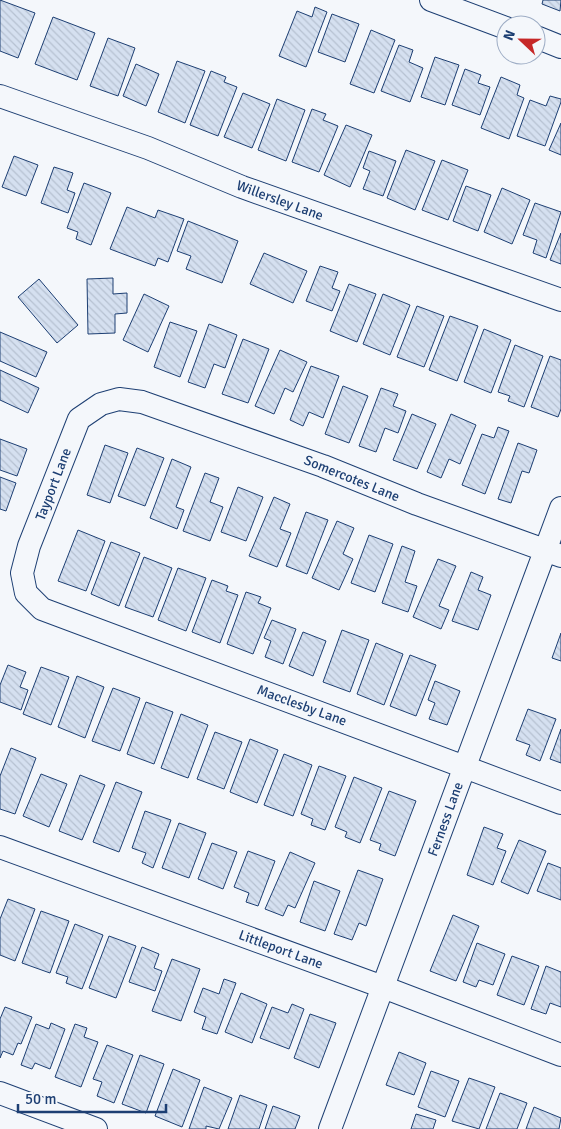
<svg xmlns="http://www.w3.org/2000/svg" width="561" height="1129" font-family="Signika,sans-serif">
	<defs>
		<pattern id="building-back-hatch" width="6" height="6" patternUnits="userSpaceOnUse" patternTransform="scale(1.25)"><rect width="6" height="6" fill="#d5e0f0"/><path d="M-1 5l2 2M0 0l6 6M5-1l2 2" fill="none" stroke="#b6c1d1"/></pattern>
	</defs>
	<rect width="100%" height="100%" fill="#f4f7fb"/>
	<path fill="url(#building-back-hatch)" stroke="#1d3f73" d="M 0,0 L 35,13 L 18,58 L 0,51 Z
		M 543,0 L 561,0 L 560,11 L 542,4 Z
		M 315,7 L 327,12 L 306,67 L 279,56 L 297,11 L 312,17 Z
		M 332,14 L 359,24 L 345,62 L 318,52 Z
		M 53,17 L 95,33 L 77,80 L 35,64 Z
		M 371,30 L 395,40 L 374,93 L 350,84 Z
		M 108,38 L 135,48 L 118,96 L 90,86 Z
		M 399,45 L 413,50 L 409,62 L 423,68 L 410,102 L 381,91 Z
		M 435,57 L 459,65 L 445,105 L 421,97 Z
		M 177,61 L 205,71 L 185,123 L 158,112 Z
		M 136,64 L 159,74 L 146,106 L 123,96 Z
		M 465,69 L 481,75 L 478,83 L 490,87 L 480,115 L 452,105 Z
		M 211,71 L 226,77 L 224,82 L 237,87 L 218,136 L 190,125 Z
		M 501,77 L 520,85 L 517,95 L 524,98 L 509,139 L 481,128 Z
		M 243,93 L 270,104 L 252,148 L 224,137 Z
		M 550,96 L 561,99 L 561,102 L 545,146 L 517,136 L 530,100 L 546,106 Z
		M 277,99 L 305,110 L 286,161 L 258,150 Z
		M 312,109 L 326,114 L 323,120 L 338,126 L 319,172 L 292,162 Z
		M 561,123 L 561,155 L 549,150 Z
		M 346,125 L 372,135 L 350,187 L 324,175 Z
		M 406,150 L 435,161 L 415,210 L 387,198 Z
		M 369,151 L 396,161 L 383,196 L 363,189 L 370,171 L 363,168 Z
		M 14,156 L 38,165 L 26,196 L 2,187 Z
		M 442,160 L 468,170 L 448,220 L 422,210 Z
		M 54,167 L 73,173 L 67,190 L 75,193 L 68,213 L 41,203 Z
		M 84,183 L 111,193 L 91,245 L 76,239 L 78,232 L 67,228 Z
		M 466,186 L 491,195 L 478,231 L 453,221 Z
		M 502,188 L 530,200 L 512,244 L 484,232 Z
		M 535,203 L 561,212 L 546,258 L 533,253 L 537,240 L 523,235 Z
		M 127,207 L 155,218 L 158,210 L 184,219 L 168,262 L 158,258 L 155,266 L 110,249 Z
		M 188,221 L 238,241 L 222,283 L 186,269 L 191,256 L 177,251 Z
		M 561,233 L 561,264 L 550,260 Z
		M 264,253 L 307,271 L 293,303 L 250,284 Z
		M 320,266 L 338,272 L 332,288 L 340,291 L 332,311 L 306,301 Z
		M 113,278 L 113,294 L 127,293 L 127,313 L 115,314 L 115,333 L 88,334 L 87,279 Z
		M 39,279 L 78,325 L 57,343 L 18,297 Z
		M 349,284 L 376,294 L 357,342 L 330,331 Z
		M 144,294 L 169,306 L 148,352 L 123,340 Z
		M 383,294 L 410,305 L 390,355 L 363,344 Z
		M 417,306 L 444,316 L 424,367 L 397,357 Z
		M 450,316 L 478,326 L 457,381 L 429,370 Z
		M 170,322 L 197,331 L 180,377 L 154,367 Z
		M 209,324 L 237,335 L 225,368 L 214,364 L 205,388 L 188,382 Z
		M 484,329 L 511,340 L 491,393 L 464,382 Z
		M 0,332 L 47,352 L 36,377 L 0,361 Z
		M 243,339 L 269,349 L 248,403 L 222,394 Z
		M 515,345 L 543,356 L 524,407 L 508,401 L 510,396 L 498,392 Z
		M 280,350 L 307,362 L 293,392 L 285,388 L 274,414 L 255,406 Z
		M 550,356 L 561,360 L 561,409 L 558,417 L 531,407 Z
		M 311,366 L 339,376 L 323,418 L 309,412 L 303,426 L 290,420 Z
		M 0,370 L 39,388 L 28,413 L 0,400 Z
		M 343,386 L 368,396 L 349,443 L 325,434 Z
		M 381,388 L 398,394 L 393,406 L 406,411 L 398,433 L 385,428 L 376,452 L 359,446 Z
		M 412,414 L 436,424 L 417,469 L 393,460 Z
		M 451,414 L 476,425 L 460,464 L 449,459 L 441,478 L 427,472 Z
		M 498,427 L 509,431 L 485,494 L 462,485 L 482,434 L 494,438 Z
		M 0,439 L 27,449 L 17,476 L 0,470 Z
		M 518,443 L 537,450 L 529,473 L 522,471 L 511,503 L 498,499 Z
		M 105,445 L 128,453 L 110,503 L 87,495 Z
		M 137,448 L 164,458 L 145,506 L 118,496 Z
		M 172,459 L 191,467 L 176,507 L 184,510 L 177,529 L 150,518 Z
		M 205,473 L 219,478 L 210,502 L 223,507 L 210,541 L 183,531 Z
		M 0,477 L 16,483 L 6,511 L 0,509 Z
		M 238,487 L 263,497 L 246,541 L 221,532 Z
		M 274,497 L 290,504 L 280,529 L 291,533 L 277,567 L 249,556 Z
		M 306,512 L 328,520 L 307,574 L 286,566 Z
		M 337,521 L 354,528 L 343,554 L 353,559 L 339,590 L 312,578 Z
		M 78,530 L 105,541 L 86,591 L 58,581 Z
		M 369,535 L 393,544 L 375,592 L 351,583 Z
		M 111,542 L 140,553 L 119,606 L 91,594 Z
		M 402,546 L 415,551 L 405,582 L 417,586 L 408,612 L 382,603 Z
		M 144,557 L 172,568 L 153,617 L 125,607 Z
		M 438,559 L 456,566 L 439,606 L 449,610 L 441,629 L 413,617 Z
		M 178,568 L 206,578 L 186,631 L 158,620 Z
		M 471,572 L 483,577 L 478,590 L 491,595 L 478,630 L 452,621 Z
		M 212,580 L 228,586 L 226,591 L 238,595 L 220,643 L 192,632 Z
		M 246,592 L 261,597 L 258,603 L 271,608 L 253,654 L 227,644 Z
		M 272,620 L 296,629 L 283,664 L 265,657 L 271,641 L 264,638 Z
		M 342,630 L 369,640 L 350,692 L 323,682 Z
		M 303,632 L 326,641 L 313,676 L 289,666 Z
		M 561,633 L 561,661 L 552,658 Z
		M 376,643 L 403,654 L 384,705 L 357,694 Z
		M 410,655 L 436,665 L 416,716 L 390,706 Z
		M 8,665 L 26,672 L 20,687 L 28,690 L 21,710 L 0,702 L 0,685 Z
		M 41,667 L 69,677 L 51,725 L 23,714 Z
		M 77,676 L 104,687 L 85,738 L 58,727 Z
		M 435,681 L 460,691 L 447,725 L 429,719 L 435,703 L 428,700 Z
		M 113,688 L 140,698 L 120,751 L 92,741 Z
		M 146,702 L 173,712 L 154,764 L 127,754 Z
		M 528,709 L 556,719 L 540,761 L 526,755 L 530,745 L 516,740 Z
		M 181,714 L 208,725 L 188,778 L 161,768 Z
		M 561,729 L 561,763 L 550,759 Z
		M 215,732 L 242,742 L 224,789 L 197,779 Z
		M 250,739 L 278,750 L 257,803 L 230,792 Z
		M 11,748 L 36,758 L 15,814 L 0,809 L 0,776 Z
		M 284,754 L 312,765 L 293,816 L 264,805 Z
		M 319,766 L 346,776 L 325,830 L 311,825 L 313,819 L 301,814 Z
		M 41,774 L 67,784 L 49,827 L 23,816 Z
		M 80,775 L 105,785 L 82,840 L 59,831 Z
		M 354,777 L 382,788 L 360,843 L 345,837 L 347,832 L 335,827 Z
		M 116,782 L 142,792 L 119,852 L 93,842 Z
		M 389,791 L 416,801 L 395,856 L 379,850 L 381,844 L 370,840 Z
		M 145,811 L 171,820 L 153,868 L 142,863 L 146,853 L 132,848 Z
		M 179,823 L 206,833 L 189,878 L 162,868 Z
		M 484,827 L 503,834 L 497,848 L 506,851 L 493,885 L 467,875 Z
		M 519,840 L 546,851 L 528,894 L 501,882 Z
		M 212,843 L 237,852 L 223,889 L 198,879 Z
		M 248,851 L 275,861 L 258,906 L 246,902 L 249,893 L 234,887 Z
		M 290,852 L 315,863 L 295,908 L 288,905 L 283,916 L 265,909 Z
		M 548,863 L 561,868 L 561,900 L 537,891 Z
		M 358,870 L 383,879 L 366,926 L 359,923 L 352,940 L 334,934 Z
		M 314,881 L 340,891 L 325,931 L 300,922 Z
		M 8,899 L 35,909 L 15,961 L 0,955 L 0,919 Z
		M 41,911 L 69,921 L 50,973 L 22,963 Z
		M 453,915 L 479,926 L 456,981 L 430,971 Z
		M 75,924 L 103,935 L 82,989 L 66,983 L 68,977 L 56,973 Z
		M 109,936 L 136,946 L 116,998 L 89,988 Z
		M 477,943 L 505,954 L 493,985 L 479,980 L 476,987 L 463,982 Z
		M 142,947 L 159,954 L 154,968 L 162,971 L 155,991 L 129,982 Z
		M 512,956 L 539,966 L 524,1005 L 497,995 Z
		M 172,959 L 200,969 L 181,1021 L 152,1011 Z
		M 546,966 L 561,972 L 561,1007 L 550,1003 L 546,1014 L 531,1009 Z
		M 224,979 L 236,983 L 217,1034 L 202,1029 L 206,1017 L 194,1012 L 203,988 L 219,994 Z
		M 241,993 L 267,1004 L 252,1043 L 225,1032 Z
		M 292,1004 L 304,1009 L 289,1049 L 260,1038 L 272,1007 L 288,1013 Z
		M 5,1007 L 32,1017 L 21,1044 L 18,1043 L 13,1055 L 3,1051 L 0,1058 L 0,1019 Z
		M 310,1014 L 336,1023 L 319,1068 L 294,1058 Z
		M 51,1023 L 65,1029 L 50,1069 L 35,1063 L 32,1069 L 21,1065 L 36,1024 L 49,1029 Z
		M 75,1024 L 87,1028 L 84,1037 L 98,1042 L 81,1087 L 55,1077 Z
		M 107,1045 L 133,1055 L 114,1103 L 97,1096 L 102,1082 L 93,1079 Z
		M 399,1052 L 426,1063 L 414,1095 L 386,1085 Z
		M 140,1055 L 164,1064 L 146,1113 L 122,1104 Z
		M 173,1069 L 200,1080 L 182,1127 L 155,1116 Z
		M 431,1071 L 459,1081 L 445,1117 L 418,1107 Z
		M 469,1078 L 495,1087 L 479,1129 L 452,1121 Z
		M 204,1087 L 232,1098 L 219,1129 L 206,1126 L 206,1129 L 189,1129 Z
		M 500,1093 L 527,1103 L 517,1129 L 486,1129 Z
		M 240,1095 L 267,1105 L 259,1129 L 228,1129 Z
		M 273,1106 L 300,1116 L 295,1129 L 265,1129 Z
		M 534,1107 L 561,1118 L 559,1129 L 526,1129 Z
		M 416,1114 L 436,1120 L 433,1129 L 411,1129 Z"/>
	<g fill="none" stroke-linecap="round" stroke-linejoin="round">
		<g stroke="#1d3f73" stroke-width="24">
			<path id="minor" d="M 431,0 L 506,28
				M 536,37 L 561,47
				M 0,96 L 148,148 L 242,187 L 561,300
				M 561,556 L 417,504 L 323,466 L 142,402 L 119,399 L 101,404 L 79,419 L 29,546 L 22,573 L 26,593 L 42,609 L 561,803
				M 0,847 L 383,987 L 561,1055
				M 0,1093 L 96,1129
				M 330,1129 L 561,508"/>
		</g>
		<use href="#minor" stroke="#f4f7fb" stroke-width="22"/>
	</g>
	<g text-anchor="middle" stroke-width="4" stroke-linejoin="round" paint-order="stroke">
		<g font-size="14" fill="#1d3f73" stroke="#f4f7fb">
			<text transform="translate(280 200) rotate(20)" y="5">Willersley Lane</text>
			<text transform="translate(352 478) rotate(22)" y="5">Somercotes Lane</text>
			<text transform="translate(53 484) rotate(-69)" y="5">Tayport Lane</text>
			<text transform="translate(302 705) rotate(20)" y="5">Macclesby Lane</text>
			<text transform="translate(445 819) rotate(-70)" y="5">Ferness Lane</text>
			<text transform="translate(281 949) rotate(20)" y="5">Littleport Lane</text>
		</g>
	</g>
	<g transform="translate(521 40) rotate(292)"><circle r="24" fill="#f4f7fb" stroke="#9eadc5"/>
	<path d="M0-4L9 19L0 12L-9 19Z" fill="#c62828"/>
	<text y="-8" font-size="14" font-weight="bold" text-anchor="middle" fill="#1d3f73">N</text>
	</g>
	<path d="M18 1104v8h148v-8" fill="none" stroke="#1d3f73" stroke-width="2.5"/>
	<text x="25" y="1104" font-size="15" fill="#1d3f73" stroke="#f4f7fb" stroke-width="4" paint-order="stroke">50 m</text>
</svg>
